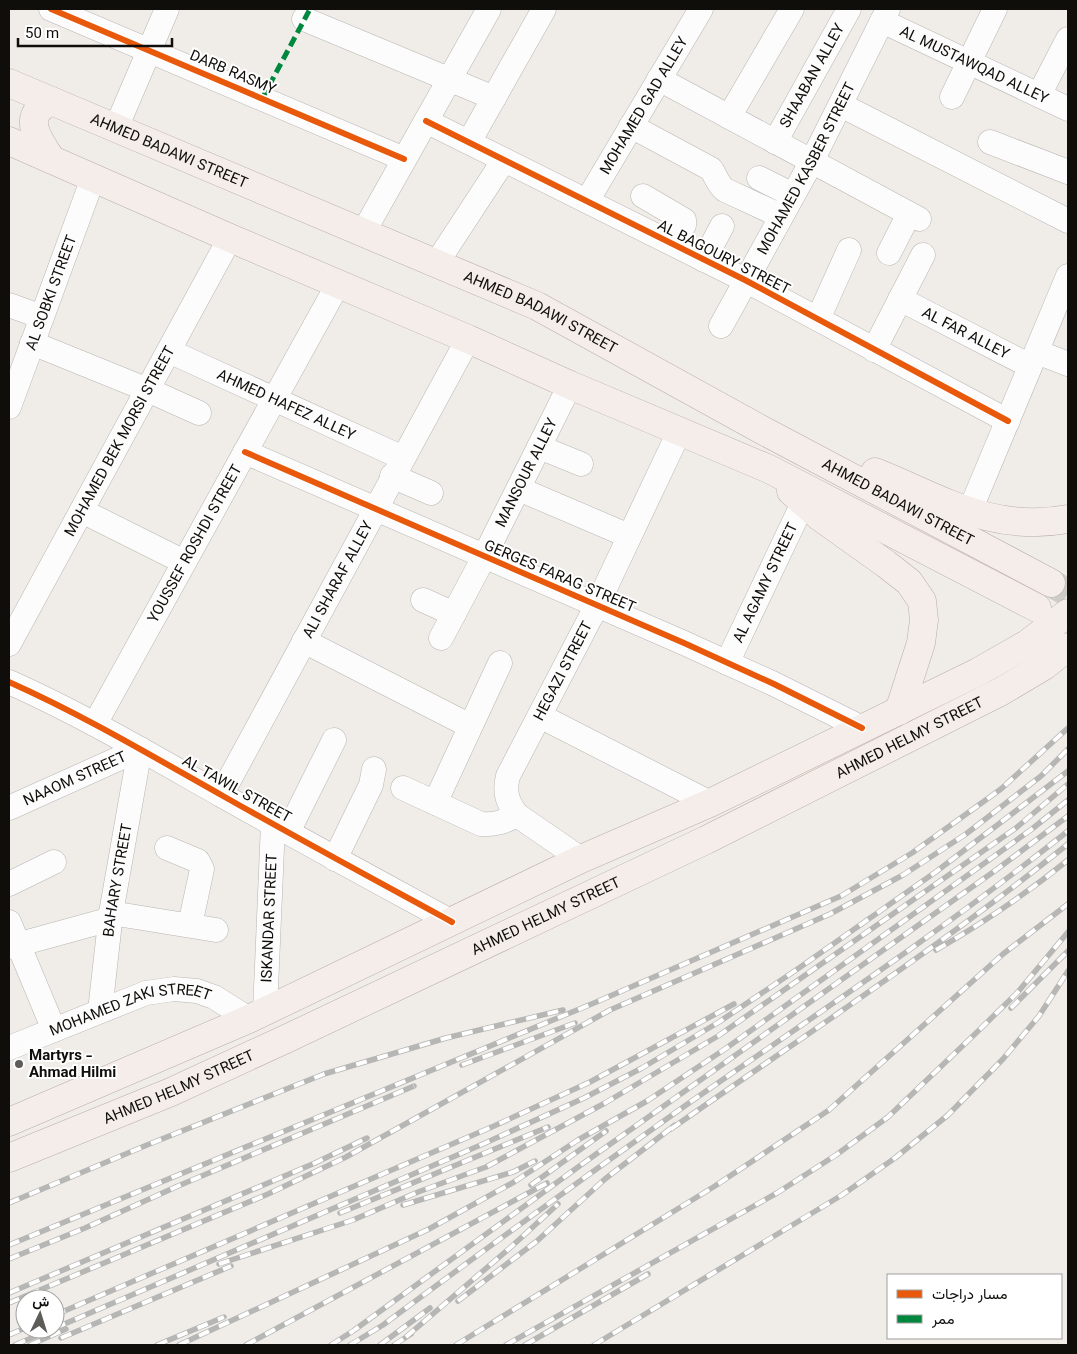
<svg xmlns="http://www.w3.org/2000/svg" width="1077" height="1354" font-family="Georgia,Vazirmatn,serif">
	<rect width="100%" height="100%" fill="#f0ede8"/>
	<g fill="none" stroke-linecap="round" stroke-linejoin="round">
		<path stroke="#ceccc7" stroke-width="28" stroke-dasharray="28 14" stroke-linecap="butt" d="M 1051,583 L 1068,593"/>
		<g stroke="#b8b5b2" stroke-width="25">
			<g id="minor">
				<path d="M 51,9 L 404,159"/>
				<path d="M 304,19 L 494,98"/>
				<path id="s1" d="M 882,21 L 1068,109"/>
				<path d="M 659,79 L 919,219"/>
				<path d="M 1039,95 L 1068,39"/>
				<path d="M 952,97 L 995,9"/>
				<path d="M 841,105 L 1068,221"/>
				<path d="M 729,117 L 792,9"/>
				<path d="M 426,121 L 745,280 L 1008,421"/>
				<path d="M 631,126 L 711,169 C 716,176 718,185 725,190 L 781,216"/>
				<path d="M 116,128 L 167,9"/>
				<path d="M 469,142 L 544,9"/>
				<path id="s2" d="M 775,142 L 849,9"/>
				<path d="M 990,142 L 1068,172"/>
				<path d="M 759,178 L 793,195"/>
				<path d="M 643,196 L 684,220 L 684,225 L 674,244"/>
				<path id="s3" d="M 587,201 L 701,9"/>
				<path d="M 363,233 L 489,9"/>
				<path d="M 889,253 L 909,214"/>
				<path d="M 704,260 L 722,226"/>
				<path d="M 436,264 L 504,160"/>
				<path id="s4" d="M 900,299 L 1030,366"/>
				<path d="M 9,305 L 42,317"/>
				<path d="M 818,319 L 849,250"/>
				<path id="s5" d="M 721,326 L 812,161 L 888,9"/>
				<path d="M 32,343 L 148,390 L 199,413"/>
				<path d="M 874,350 L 923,255"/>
				<path id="s6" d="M 169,351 L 403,458"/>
				<path d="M 1037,352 L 1068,364"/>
				<path id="s7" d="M 9,407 L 93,178"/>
				<path d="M 539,447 L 581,464"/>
				<path d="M 245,452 L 684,643 L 774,684 L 862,728"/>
				<path d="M 392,476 L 431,493"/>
				<path d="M 519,489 L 629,536"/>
				<path d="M 82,511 L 184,562"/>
				<path d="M 969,513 L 1068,276"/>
				<path d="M 423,600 L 454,614"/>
				<path id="s8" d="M 441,638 L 484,557 L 570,385"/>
				<path d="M 304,641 L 470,726"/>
				<path id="s9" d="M 9,644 L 230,238"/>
				<path id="s10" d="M 727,663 L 803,503"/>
				<path d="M 9,682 C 83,715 152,756 223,796 C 299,839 375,880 452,922"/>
				<path d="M 540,716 L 710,803"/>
				<path id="s11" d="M 95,724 L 338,284"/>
				<path d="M 403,788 L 481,824 C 495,825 504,822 517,815"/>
				<path id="s12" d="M 221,795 L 468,339"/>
				<path d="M 435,803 L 500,663"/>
				<path id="s13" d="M 9,808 L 140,749"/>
				<path d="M 288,832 L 334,740"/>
				<path d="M 167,848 L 198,861 L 202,869 L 190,925"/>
				<path d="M 335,859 L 371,785 L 374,769"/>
				<path id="s14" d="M 581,859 L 517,815 C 507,802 504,792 508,776 L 597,605 L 680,430"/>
				<path d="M 9,884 L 54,862"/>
				<path d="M 111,913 L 216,930"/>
				<path d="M 9,922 L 54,1030"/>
				<path d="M 9,947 L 111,919"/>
				<path id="s15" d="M 100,1011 L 111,913 L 140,749"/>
				<path id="s16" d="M 265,1012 L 273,824"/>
				<path id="s17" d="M 9,1048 L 146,993 L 174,989 L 197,991 L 214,997 L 249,1019"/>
			</g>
		</g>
		<g stroke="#bbada7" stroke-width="29">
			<g id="major">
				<path id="s18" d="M 9,83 L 537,306 L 762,430 L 1051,583"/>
				<path d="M 51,101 C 20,116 38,139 51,159"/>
				<path d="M 9,141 L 230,238 L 468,339 L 570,385 L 769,469 L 1037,608"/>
				<path d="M 875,472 C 943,499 991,533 1068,519"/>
				<path d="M 791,491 L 820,517 L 886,564 L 909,582 L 922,601 L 924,620 L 921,643 L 899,711"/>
				<path d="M 9,1122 L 249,1019 L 581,859 L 710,803 L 978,672 L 1027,644 L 1068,613"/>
				<path id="s19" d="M 9,1158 L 171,1092 L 288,1038 L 706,840 L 1000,692 L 1044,666 L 1068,647"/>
			</g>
		</g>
		<use href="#minor" stroke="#fdfcfc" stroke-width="24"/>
		<use href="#major" stroke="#f4edea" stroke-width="28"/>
		<g stroke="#b6b6b5" stroke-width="5.5">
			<path id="rail" d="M 936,950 C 983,923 1026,894 1068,860
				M 1011,1008 L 1068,951
				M 462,1065 L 575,1023
				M 671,1129 C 804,1036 941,946 1068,844
				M 531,1185 L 606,1131
				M 9,1203 L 147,1145 L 324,1074 L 446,1038 L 563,1010
				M 403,1205 L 513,1172 L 535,1161
				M 340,1213 L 548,1127
				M 9,1245 L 594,1003 L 841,896 L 912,853 L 1001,789 L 1068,728
				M 9,1259 L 85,1228 L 178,1186 L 414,1086
				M 219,1264 L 353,1220 L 418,1192 L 486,1167 L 605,1103 L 718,1036 L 1016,828 L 1068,784
				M 9,1293 L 315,1163 L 367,1138
				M 458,1301 L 537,1241 L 605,1179 L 675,1125
				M 9,1303 L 268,1194 L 346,1157 L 610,1010 L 830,914 L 903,875 L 966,834 L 1041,776 L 1068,749
				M 55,1315 L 494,1126 L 590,1082 L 734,1004
				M 55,1328 L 483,1144 L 584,1098 L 642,1068 L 719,1022 L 799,968 L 937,871 L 1068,771
				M 9,1335 L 25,1328
				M 406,1337 L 511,1247 L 558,1204
				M 61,1338 L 231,1266
				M 15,1345 L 36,1336
				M 30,1345 L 66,1329
				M 157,1345 L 224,1317
				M 179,1345 L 429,1229 L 514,1182 L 578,1140 L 647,1101 L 725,1049 L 1032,829 L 1068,800
				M 246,1345 L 547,1183
				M 331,1345 L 353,1331 L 585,1162 L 996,870 L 1068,816
				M 350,1345 L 383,1325 C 484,1250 586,1176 689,1103 C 817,1014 946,928 1068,831
				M 380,1345 L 430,1308
				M 394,1345 L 411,1334
				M 456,1345 L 715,1186 L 829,1110 L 1003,954 L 1068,904
				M 506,1345 L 777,1193 L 836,1155 L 888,1117 L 975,1034 L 1017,993 L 1068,932
				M 525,1345 L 648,1274
				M 594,1345 L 842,1195 L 895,1158 L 948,1115 L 1003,1059 L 1039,1016 L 1068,971"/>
		</g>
		<use href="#rail" stroke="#fff" stroke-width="4" stroke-dasharray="11" stroke-linecap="butt"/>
		<path stroke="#00873e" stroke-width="5" stroke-dasharray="10 5" stroke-linecap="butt" d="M 262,99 L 310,9"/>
		<g stroke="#fff" stroke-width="9">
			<path id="cycleway" d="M 51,9 L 404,159
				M 426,121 L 745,280 L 1008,421
				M 245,452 L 684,643 L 774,684 L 862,728
				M 9,682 C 83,715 152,756 223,796 C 299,839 375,880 452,922"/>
		</g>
		<use href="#cycleway" stroke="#e8590c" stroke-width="6"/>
	</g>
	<circle fill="#5e5c58" stroke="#fff" stroke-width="2" cx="19" cy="1064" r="5"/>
	<g text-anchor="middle" stroke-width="4" stroke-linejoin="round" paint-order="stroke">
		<g font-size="15" fill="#100e0b" stroke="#fff">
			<text dy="5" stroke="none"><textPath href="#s1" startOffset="102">AL MUSTAWQAD ALLEY</textPath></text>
			<text transform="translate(233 72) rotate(23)" y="5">DARB RASMY</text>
			<text dy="5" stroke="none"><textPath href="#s2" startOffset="76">SHAABAN ALLEY</textPath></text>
			<text dy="5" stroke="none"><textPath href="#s3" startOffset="111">MOHAMED GAD ALLEY</textPath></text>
			<text dy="5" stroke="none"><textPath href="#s18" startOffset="174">AHMED BADAWI STREET</textPath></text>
			<text dy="5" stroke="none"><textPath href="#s5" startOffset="179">MOHAMED KASBER STREET</textPath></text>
			<text transform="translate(724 257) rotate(27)" y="5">AL BAGOURY STREET</text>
			<text dy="5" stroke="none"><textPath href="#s7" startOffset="122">AL SOBKI STREET</textPath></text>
			<text dy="5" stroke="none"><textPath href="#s18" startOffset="579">AHMED BADAWI STREET</textPath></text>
			<text dy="5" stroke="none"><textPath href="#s4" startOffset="74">AL FAR ALLEY</textPath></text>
			<text dy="5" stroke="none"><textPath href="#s6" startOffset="129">AHMED HAFEZ ALLEY</textPath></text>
			<text dy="5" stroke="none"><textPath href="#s9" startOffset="231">MOHAMED BEK MORSI STREET</textPath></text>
			<text dy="5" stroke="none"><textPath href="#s8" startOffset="186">MANSOUR ALLEY</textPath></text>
			<text dy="5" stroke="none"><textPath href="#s18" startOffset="984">AHMED BADAWI STREET</textPath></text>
			<text dy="5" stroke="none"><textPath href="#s11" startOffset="206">YOUSSEF ROSHDI STREET</textPath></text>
			<text transform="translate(560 576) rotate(23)" y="5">GERGES FARAG STREET</text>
			<text dy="5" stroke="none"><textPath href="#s12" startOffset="245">ALI SHARAF ALLEY</textPath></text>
			<text dy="5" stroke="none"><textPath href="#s10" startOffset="89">AL AGAMY STREET</textPath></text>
			<text dy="5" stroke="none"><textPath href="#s14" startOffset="238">HEGAZI STREET</textPath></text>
			<text dy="5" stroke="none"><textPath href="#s19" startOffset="994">AHMED HELMY STREET</textPath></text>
			<text dy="5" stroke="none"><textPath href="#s13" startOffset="72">NAAOM STREET</textPath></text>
			<text transform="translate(237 789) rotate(29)" y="5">AL TAWIL STREET</text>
			<text dy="5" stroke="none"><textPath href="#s15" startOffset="132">BAHARY STREET</textPath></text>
			<text dy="5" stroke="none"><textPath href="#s19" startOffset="589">AHMED HELMY STREET</textPath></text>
			<text dy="5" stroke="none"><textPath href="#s16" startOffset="94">ISKANDAR STREET</textPath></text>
			<text dy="5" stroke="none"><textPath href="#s17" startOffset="129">MOHAMED ZAKI STREET</textPath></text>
			<text dy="5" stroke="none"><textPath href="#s19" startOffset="184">AHMED HELMY STREET</textPath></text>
		</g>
		<g font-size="15" font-weight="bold" fill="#100e0b" stroke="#fff" text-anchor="start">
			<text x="29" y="1060">Martyrs -<tspan x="29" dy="17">Ahmad Hilmi</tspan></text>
		</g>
	</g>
	<rect width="1077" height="1354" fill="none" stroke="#100e0b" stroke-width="20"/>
	<rect x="887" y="1274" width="175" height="65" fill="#ffffff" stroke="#9f9f9d"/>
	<rect x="897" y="1290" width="25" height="8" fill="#e8590c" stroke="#9f9f9d"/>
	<text x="932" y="1299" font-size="15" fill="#100e0b">مسار دراجات</text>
	<rect x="897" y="1315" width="25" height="8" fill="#00873e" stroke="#9f9f9d"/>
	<text x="932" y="1324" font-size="15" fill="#100e0b">ممر</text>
	<g transform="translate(40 1314) rotate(4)"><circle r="24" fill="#ffffff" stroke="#9f9f9d"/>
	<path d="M0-4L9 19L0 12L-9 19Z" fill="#5e5c58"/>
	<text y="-8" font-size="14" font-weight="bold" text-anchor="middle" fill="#100e0b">ش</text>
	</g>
	<path d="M18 38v8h154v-8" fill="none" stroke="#100e0b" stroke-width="2.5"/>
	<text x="25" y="38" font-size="15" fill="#100e0b" stroke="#ffffff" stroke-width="4" paint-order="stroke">50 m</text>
</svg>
